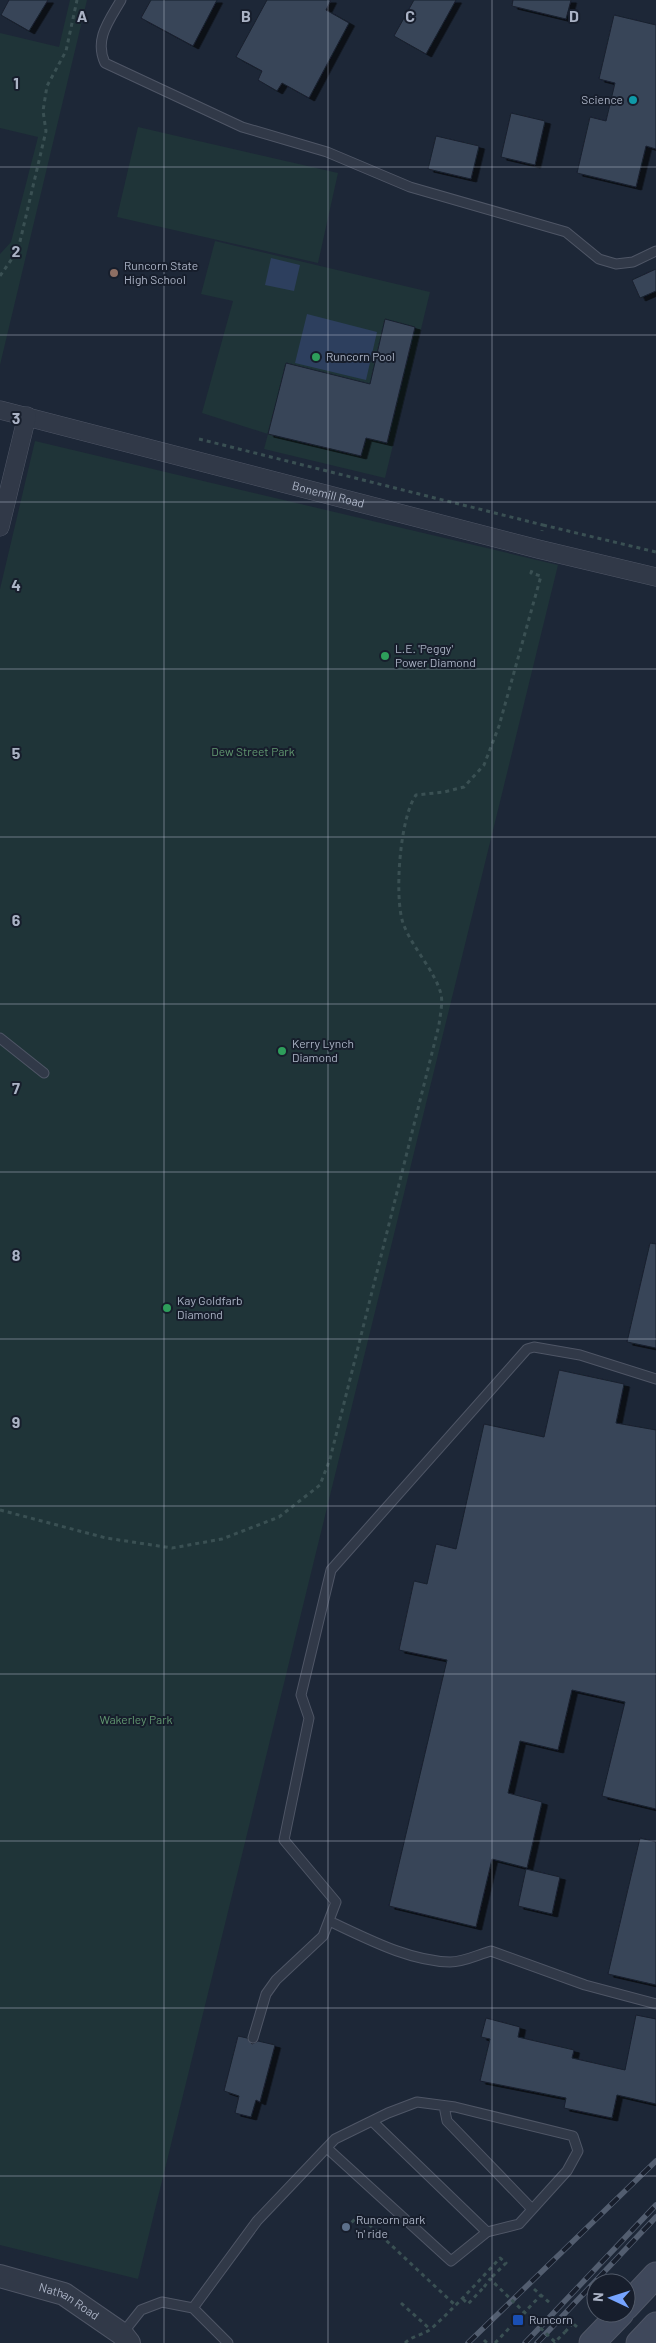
<svg xmlns="http://www.w3.org/2000/svg" width="656" height="2343" font-family="Barlow,sans-serif">
	<defs>
		<filter id="shadow"><feDropShadow dx="5.5" dy="3" stdDeviation="0" flood-color="#0009"/></filter>
	</defs>
	<rect width="100%" height="100%" fill="#1d2737"/>
	<path fill="#1f3438" d="M 70,0 L 87,0 L 0,365 L 0,254 L 11,242 L 38,137 L 0,128 L 0,33 L 59,47 Z
		M 138,127 L 338,173 L 318,263 L 117,217 Z
		M 215,241 L 430,292 L 385,478 L 264,449 L 268,434 L 202,413 L 233,301 L 201,294 Z
		M 35,441 L 558,565 L 138,2279 L 0,2245 L 0,589 Z"/>
	<path fill="#2d3f5e" d="M 271,258 L 300,265 L 294,291 L 265,285 Z
		M 307,314 L 377,332 L 366,380 L 295,363 Z"/>
	<path fill="#394558" stroke="#19202e" filter="url(#shadow)" d="M 9,0 L 48,0 L 29,31 L 1,15 Z
		M 151,0 L 217,0 L 193,46 L 141,18 Z
		M 267,0 L 331,0 L 326,10 L 349,23 L 309,98 L 282,83 L 277,91 L 258,80 L 262,71 L 236,57 Z
		M 414,0 L 456,0 L 426,54 L 394,36 Z
		M 513,0 L 571,0 L 566,19 L 512,6 Z
		M 614,15 L 656,25 L 656,149 L 646,146 L 636,187 L 577,173 L 590,117 L 606,121 L 615,83 L 599,79 Z
		M 511,113 L 545,121 L 535,165 L 501,157 Z
		M 436,136 L 479,146 L 471,179 L 428,169 Z
		M 656,269 L 656,291 L 640,298 L 632,280 Z
		M 385,319 L 415,327 L 387,443 L 366,438 L 361,456 L 268,434 L 286,363 L 370,384 Z
		M 650,1243 L 656,1244 L 656,1348 L 627,1342 Z
		M 559,1370 L 624,1384 L 616,1423 L 656,1430 L 656,1809 L 602,1796 L 625,1702 L 572,1690 L 558,1750 L 520,1741 L 508,1793 L 542,1802 L 527,1868 L 492,1859 L 476,1927 L 389,1906 L 447,1660 L 399,1650 L 414,1581 L 427,1584 L 436,1544 L 456,1549 L 484,1424 L 544,1437 Z
		M 640,1838 L 656,1842 L 656,1985 L 608,1974 Z
		M 526,1869 L 560,1877 L 552,1914 L 518,1906 Z
		M 636,2015 L 656,2019 L 656,2104 L 617,2095 L 612,2118 L 564,2108 L 566,2098 L 480,2081 L 490,2039 L 481,2037 L 486,2018 L 520,2027 L 518,2037 L 574,2050 L 572,2058 L 625,2070 Z
		M 238,2036 L 247,2038 L 252,2044 L 258,2041 L 275,2045 L 260,2102 L 256,2100 L 251,2117 L 235,2113 L 239,2096 L 224,2091 Z"/>
	<g fill="none" stroke-linecap="round" stroke-linejoin="round">
		<g stroke="#4f5666" stroke-width="11">
			<path id="service" d="M 121,0 C 109,21 94,39 105,63 L 242,127 L 327,152 L 410,187 L 566,232 L 599,259 L 616,264 L 633,262 L 656,251
				M 0,1038 L 44,1073
				M 329,1921 C 366,1938 408,1961 450,1962 C 464,1962 477,1955 491,1951 L 585,1985 L 656,2004
				M 253,2038 L 266,1994 L 276,1980 L 323,1936 L 336,1902 L 284,1840 L 309,1718 L 301,1695 L 331,1570 L 527,1349 L 534,1347 L 580,1355 L 656,1379
				M 444,2106 L 447,2121 L 532,2209
				M 372,2121 L 487,2232
				M 193,2308 L 257,2221 L 335,2139 L 388,2113 L 417,2102 L 455,2107 L 573,2136 L 578,2151 L 567,2171 L 519,2224 L 487,2232 L 451,2261 L 328,2149
				M 122,2334 L 141,2310 L 162,2302 L 193,2308 L 228,2343"/>
		</g>
		<g stroke="#4f5666" stroke-width="19">
			<g id="minor">
				<path id="s1" d="M 0,410 L 538,549 L 656,577"/>
				<path d="M 0,527 L 27,416"/>
			</g>
		</g>
		<g stroke="#4f5666" stroke-width="24">
			<g id="tertiary">
				<path id="s2" d="M 0,2276 L 64,2294 L 122,2334 L 129,2343"/>
			</g>
		</g>
		<g stroke="#4f5666" stroke-width="27">
			<path id="secondary" d="M 626,2307 L 656,2275
				M 592,2343 L 621,2313
				M 639,2343 L 656,2325"/>
		</g>
		<path stroke="#3a5053" stroke-width="3" stroke-dasharray="4 4" stroke-linecap="butt" d="M 0,276 L 18,250 L 46,131 L 43,111 L 47,86 L 66,51 L 77,0
			M 199,439 L 543,525 L 542,531
			M 543,525 L 656,552
			M 0,1510 L 106,1538 L 172,1548 L 222,1539 L 279,1517 L 320,1485 L 330,1459 L 439,1025 C 440,1016 443,1003 441,994 C 435,971 411,946 403,923 C 394,896 400,817 416,795 L 444,792 L 464,787 L 484,765 L 499,726 L 541,576 L 531,573 L 533,567
			M 346,2228 L 359,2215 L 455,2305
			M 534,2289 L 551,2304
			M 463,2299 L 468,2304 L 484,2287
			M 401,2303 L 430,2329
			M 568,2319 L 577,2327
			M 565,2332 L 573,2323
			M 484,2340 L 487,2343
			M 405,2343 C 413,2335 424,2335 432,2328 C 456,2306 478,2282 500,2258 L 506,2263 L 490,2279
			M 495,2343 L 541,2295
			M 554,2343 L 555,2342"/>
		<use href="#service" stroke="#313948" stroke-width="9"/>
		<use href="#minor" stroke="#313948" stroke-width="18"/>
		<use href="#tertiary" stroke="#313948" stroke-width="22"/>
		<use href="#secondary" stroke="#3f485b" stroke-width="25"/>
		<g stroke="#525d6f" stroke-width="5.5">
			<path id="rail" d="M 468,2343 L 656,2161
				M 525,2343 L 656,2205
				M 537,2343 L 656,2217"/>
		</g>
		<use href="#rail" stroke="#171e2c" stroke-width="4" stroke-dasharray="11" stroke-linecap="butt"/>
		<path stroke="#3a5053" stroke-width="3" stroke-dasharray="4 4" stroke-linecap="butt" d="M 484,2287 L 490,2279 L 555,2342 L 565,2332"/>
	</g>
	<path fill="none" stroke="#abb3c5" stroke-width="1" stroke-opacity="0.55" d="M 164,0 L 164,2343M 328,0 L 328,2343M 492,0 L 492,2343M 0,167 L 656,167M 0,335 L 656,335M 0,502 L 656,502M 0,669 L 656,669M 0,837 L 656,837M 0,1004 L 656,1004M 0,1172 L 656,1172M 0,1339 L 656,1339M 0,1506 L 656,1506M 0,1674 L 656,1674M 0,1841 L 656,1841M 0,2008 L 656,2008M 0,2176 L 656,2176"/>
	<circle fill="#0f9aa8" stroke="#171e2c" stroke-width="2" cx="633" cy="100" r="5"/>
	<circle fill="#8d6e63" stroke="#171e2c" stroke-width="2" cx="114" cy="273" r="5"/>
	<g fill="#2e9e5b" stroke="#171e2c" stroke-width="2">
		<circle cx="316" cy="357" r="5"/>
		<circle cx="385" cy="656" r="5"/>
		<circle cx="282" cy="1051" r="5"/>
		<circle cx="167" cy="1308" r="5"/>
	</g>
	<circle fill="#5c6f8a" stroke="#171e2c" stroke-width="2" cx="346" cy="2227" r="5"/>
	<rect fill="#1a4fb4" stroke="#171e2c" stroke-width="2" x="512" y="2314" width="12" height="12" rx="2.5"/>
	<g text-anchor="middle" stroke-width="4" stroke-linejoin="round" paint-order="stroke">
		<g font-size="12" fill="#abb3c5" stroke="#171e2c" text-anchor="start">
			<text x="623" y="104" text-anchor="end">Science</text>
			<text x="124" y="270">Runcorn State<tspan x="124" dy="14">High School</tspan></text>
			<text x="326" y="361">Runcorn Pool</text>
			<text x="395" y="653">L.E. 'Peggy'<tspan x="395" dy="14">Power Diamond</tspan></text>
			<text x="292" y="1048">Kerry Lynch<tspan x="292" dy="14">Diamond</tspan></text>
			<text x="177" y="1305">Kay Goldfarb<tspan x="177" dy="14">Diamond</tspan></text>
			<text x="356" y="2224">Runcorn park<tspan x="356" dy="14">'n' ride</tspan></text>
			<text x="529" y="2324">Runcorn</text>
		</g>
		<g font-size="12" fill="#abb3c5" stroke="#171e2c">
			<text dy="4" stroke="none"><textPath href="#s1" startOffset="339">Bonemill Road</textPath></text>
			<text dy="4" stroke="none"><textPath href="#s2" startOffset="74">Nathan Road</textPath></text>
		</g>
		<g font-size="12" fill="#619770" stroke="#171e2c">
			<text x="253" y="756">Dew Street Park</text>
			<text x="136" y="1724">Wakerley Park</text>
		</g>
	</g>
	<g font-size="16" text-anchor="middle" font-weight="bold" fill="#abb3c5" stroke="#171e2c" stroke-width="4" stroke-linejoin="round" paint-order="stroke">
		<text x="82" y="22">A</text>
		<text x="246" y="22">B</text>
		<text x="410" y="22">C</text>
		<text x="574" y="22">D</text>
		<text x="16" y="89">1</text>
		<text x="16" y="257">2</text>
		<text x="16" y="424">3</text>
		<text x="16" y="591">4</text>
		<text x="16" y="759">5</text>
		<text x="16" y="926">6</text>
		<text x="16" y="1094">7</text>
		<text x="16" y="1261">8</text>
		<text x="16" y="1428">9</text>
	</g>
	<g transform="translate(611 2298) rotate(274)"><circle r="24" fill="#171e2c" stroke="#525a69"/>
	<path d="M0-4L9 19L0 12L-9 19Z" fill="#76a4ff"/>
	<text y="-8" font-size="14" font-weight="bold" text-anchor="middle" fill="#abb3c5">N</text>
	</g>
</svg>
